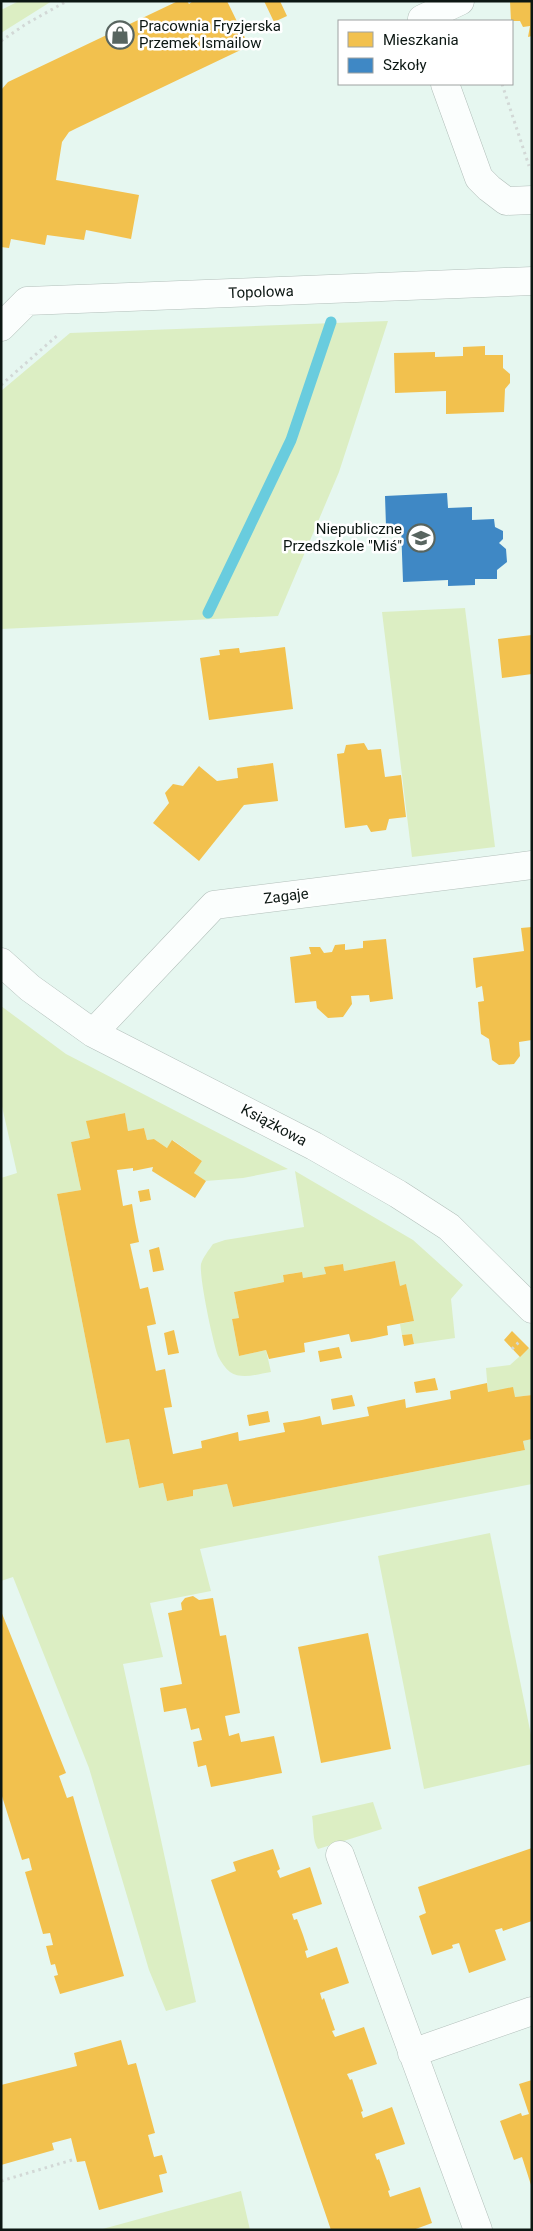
<svg xmlns="http://www.w3.org/2000/svg" width="533" height="2231" font-family="Roboto,sans-serif">
	<rect width="100%" height="100%" fill="#e6f7f0"/>
	<path fill="#dceec3" d="M 19,1 L 52,1 L 1,33 L 1,10 Z
		M 388,321 L 339,472 L 278,616 L 1,629 L 1,391 L 70,333 Z
		M 465,608 L 495,847 L 412,857 L 382,612 Z
		M 1,1006 L 66,1054 L 288,1169 L 243,1178 L 206,1181 L 194,1173 L 202,1161 L 173,1140 L 167,1148 L 154,1139 L 147,1140 L 144,1128 L 128,1131 L 125,1113 L 87,1121 L 90,1138 L 71,1142 L 81,1190 L 57,1194 L 106,1443 L 129,1439 L 139,1488 L 163,1483 L 167,1501 L 193,1496 L 193,1490 L 227,1484 L 233,1507 L 525,1450 L 523,1441 L 532,1439 L 532,1484 L 200,1549 L 211,1591 L 150,1603 L 163,1657 L 123,1664 L 196,2002 L 166,2011 L 149,1970 L 89,1768 L 13,1577 L 1,1581 L 1,1178 L 17,1173 L 1,1102 Z
		M 295,1171 L 413,1240 L 463,1285 L 451,1299 L 455,1338 L 414,1344 L 412,1334 L 402,1335 L 400,1324 L 414,1321 L 406,1285 L 400,1286 L 395,1261 L 344,1271 L 343,1264 L 325,1267 L 326,1274 L 303,1278 L 301,1272 L 283,1275 L 284,1282 L 234,1292 L 239,1318 L 232,1319 L 239,1356 L 266,1350 L 271,1372 C 257,1374 242,1380 230,1372 C 225,1368 221,1362 218,1356 C 213,1343 199,1277 201,1264 C 203,1257 209,1250 213,1244 L 225,1240 L 304,1227 Z
		M 529,1348 L 532,1351 L 532,1395 L 515,1397 L 488,1392 L 486,1368 L 510,1365 Z
		M 490,1533 L 532,1740 L 532,1764 L 424,1789 L 378,1556 Z
		M 373,1802 L 382,1829 L 318,1849 C 312,1840 314,1826 312,1816 Z
		M 241,2191 L 250,2230 L 99,2230 Z"/>
	<path fill="#f2c14e" d="M 178,1 L 187,1 L 189,4 L 193,1 L 227,1 L 249,46 L 77,128 L 69,132 L 62,142 L 56,180 L 139,195 L 131,239 L 86,230 L 84,240 L 47,235 L 45,245 L 11,239 L 9,248 L 1,247 L 1,90 L 8,82 Z
		M 264,1 L 280,1 L 287,16 L 274,22 Z
		M 510,1 L 532,1 L 532,36 L 528,37 L 530,26 L 523,27 L 520,21 L 511,21 Z
		M 485,346 L 485,355 L 503,355 L 503,368 L 510,374 L 510,383 L 505,389 L 504,412 L 446,414 L 446,391 L 395,393 L 394,353 L 435,352 L 435,357 L 463,356 L 463,347 Z
		M 532,635 L 532,674 L 502,678 L 498,639 Z
		M 285,647 L 293,709 L 209,720 L 200,658 L 220,655 L 219,650 L 239,648 L 240,653 Z
		M 364,743 L 368,750 L 381,749 L 385,777 L 401,775 L 406,817 L 389,819 L 386,830 L 371,832 L 367,825 L 345,828 L 337,754 L 344,753 L 346,745 Z
		M 273,763 L 278,801 L 244,805 L 199,861 L 153,823 L 169,803 L 165,793 L 173,784 L 183,786 L 199,766 L 217,781 L 238,778 L 237,768 Z
		M 532,927 L 532,1040 L 519,1042 L 520,1056 L 514,1064 L 499,1065 L 492,1060 L 489,1039 L 481,1034 L 478,1002 L 484,1001 L 482,986 L 476,988 L 473,958 L 524,951 L 521,928 Z
		M 386,939 L 393,999 L 370,1002 L 369,995 L 351,996 L 352,1004 L 343,1017 L 328,1018 L 317,1008 L 316,1001 L 295,1003 L 290,957 L 311,954 L 309,947 L 320,947 L 324,953 L 332,952 L 335,945 L 345,944 L 345,950 L 363,948 L 363,941 Z
		M 125,1113 L 128,1131 L 144,1128 L 147,1140 L 154,1139 L 167,1148 L 172,1140 L 202,1161 L 194,1173 L 206,1181 L 195,1198 L 152,1171 L 153,1167 L 133,1171 L 133,1168 L 117,1170 L 123,1206 L 132,1204 L 135,1222 L 139,1242 L 130,1244 L 140,1289 L 148,1287 L 156,1324 L 147,1326 L 156,1371 L 165,1369 L 172,1407 L 164,1408 L 173,1454 L 202,1448 L 201,1441 L 238,1432 L 239,1441 L 285,1432 L 283,1423 L 302,1420 L 320,1416 L 322,1425 L 369,1416 L 367,1407 L 405,1399 L 406,1408 L 451,1399 L 450,1391 L 487,1383 L 488,1392 L 513,1387 L 515,1397 L 532,1395 L 532,1439 L 523,1441 L 525,1450 L 233,1507 L 227,1484 L 193,1490 L 193,1496 L 167,1501 L 163,1483 L 139,1488 L 129,1439 L 106,1443 L 57,1194 L 81,1190 L 71,1142 L 90,1138 L 86,1121 Z
		M 149,1189 L 151,1200 L 140,1202 L 138,1191 Z
		M 159,1247 L 164,1270 L 153,1272 L 149,1250 Z
		M 395,1261 L 400,1286 L 406,1284 L 414,1321 L 387,1326 L 388,1335 L 370,1339 L 351,1342 L 349,1334 L 304,1343 L 305,1352 L 269,1359 L 266,1350 L 239,1356 L 232,1319 L 239,1318 L 234,1292 L 284,1282 L 283,1275 L 302,1272 L 303,1278 L 326,1274 L 324,1267 L 343,1264 L 344,1271 Z
		M 174,1330 L 179,1353 L 168,1355 L 164,1333 Z
		M 512,1331 L 529,1348 L 520,1357 L 504,1340 Z
		M 412,1334 L 414,1344 L 404,1346 L 402,1335 Z
		M 339,1347 L 342,1358 L 320,1362 L 318,1351 Z
		M 435,1378 L 438,1390 L 416,1393 L 414,1382 Z
		M 352,1395 L 355,1406 L 333,1410 L 331,1399 Z
		M 268,1411 L 270,1422 L 249,1426 L 247,1415 Z
		M 193,1596 L 199,1600 L 213,1598 L 220,1636 L 226,1635 L 240,1713 L 225,1716 L 229,1736 L 239,1733 L 241,1742 L 274,1736 L 282,1773 L 211,1787 L 206,1765 L 198,1767 L 193,1742 L 202,1740 L 199,1728 L 191,1730 L 186,1708 L 164,1712 L 160,1688 L 182,1684 L 168,1613 L 182,1610 L 181,1603 L 185,1598 Z
		M 1,1611 L 66,1773 L 59,1776 L 67,1798 L 73,1796 L 124,1976 L 60,1994 L 54,1976 L 58,1975 L 55,1964 L 51,1965 L 46,1946 L 53,1945 L 50,1933 L 43,1934 L 25,1872 L 32,1870 L 29,1858 L 22,1860 L 1,1793 Z
		M 368,1633 L 391,1749 L 321,1763 L 298,1647 Z
		M 532,1848 L 532,1921 L 503,1931 L 502,1928 L 495,1930 L 506,1960 L 469,1973 L 459,1943 L 452,1945 L 453,1948 L 432,1955 L 419,1916 L 426,1913 L 418,1887 Z
		M 273,1849 L 280,1869 L 277,1871 L 280,1878 L 310,1867 L 322,1904 L 292,1914 L 294,1920 L 297,1919 L 303,1935 L 308,1950 L 305,1951 L 307,1958 L 337,1947 L 349,1983 L 320,1993 L 322,2000 L 324,1998 L 335,2030 L 332,2031 L 335,2037 L 364,2027 L 377,2064 L 347,2074 L 350,2080 L 352,2079 L 363,2111 L 361,2112 L 363,2118 L 392,2107 L 405,2144 L 375,2154 L 377,2160 L 379,2159 L 390,2190 L 388,2191 L 390,2197 L 420,2187 L 432,2223 L 413,2230 L 331,2230 L 211,1880 L 236,1871 L 233,1862 Z
		M 121,2040 L 128,2065 L 136,2063 L 155,2133 L 148,2135 L 154,2157 L 162,2155 L 167,2173 L 159,2175 L 163,2192 L 99,2210 L 85,2161 L 77,2162 L 71,2138 L 52,2143 L 54,2150 L 1,2165 L 1,2085 L 77,2066 L 74,2053 Z
		M 532,2080 L 532,2185 L 531,2185 L 522,2157 L 514,2160 L 500,2121 L 521,2113 L 522,2116 L 529,2114 L 519,2084 Z"/>
	<path fill="#3f88c5" d="M 447,493 L 448,508 L 472,507 L 472,520 L 494,519 L 495,527 L 503,531 L 503,539 L 499,543 L 506,549 L 507,562 L 497,570 L 497,579 L 475,579 L 475,585 L 448,586 L 448,580 L 403,582 L 401,526 L 386,526 L 385,496 Z"/>
	<g fill="none" stroke-linecap="round" stroke-linejoin="round">
		<path stroke="#69ccde" stroke-width="11" d="M 208,613 L 291,440 L 331,322"/>
		<g stroke="#b2bfba" stroke-width="29">
			<path id="minor" d="M 422,19 L 460,1
				M 445,84 L 479,178 L 489,188 L 506,201 L 532,200
				M 1,327 L 27,301 L 532,281
				M 1,962 L 30,988 L 93,1033 L 314,1146 L 398,1194 L 449,1227 L 532,1309
				M 93,1033 L 214,905 L 532,865
				M 340,1855 L 478,2230
				M 412,2053 L 532,2011"/>
		</g>
		<path stroke="#d2d8d6" stroke-width="3" stroke-dasharray="2.5 4" stroke-linecap="butt" d="M 1,41 L 26,24 L 67,1
			M 502,84 L 529,166
			M 1,385 L 59,334
			M 512,1349 L 520,1341
			M 1,2181 L 72,2160"/>
		<use href="#minor" stroke="#fbfefd" stroke-width="28"/>
	</g>
	<defs>
		<g id="shop-ring" transform="scale(1.4375)"><circle r="9.5" fill="#fff" stroke="#586560" stroke-width="1.5"/><path d="M-5-2.5h2.3a2.7 3.5 0 0 1 5.4 0H5L5.5 6h-11ZM-1.5-2.5h3a1.5 2.3 0 0 0-3 0Z" fill="#586560"/></g>
		<g id="school-ring" transform="scale(1.4375)"><circle r="9.5" fill="#fff" stroke="#586560" stroke-width="1.5"/><path d="M0-5L7-2L0 1L-7-2ZM-4 1L0 2.5L4 1V4Q0 6-4 4Z" fill="#586560"/></g>
	</defs>
	<g fill-rule="evenodd">
		<use href="#shop-ring" x="120" y="35"/>
		<use href="#school-ring" x="421" y="538"/>
	</g>
	<g text-anchor="middle" stroke-width="5" stroke-linejoin="round" paint-order="stroke">
		<g font-size="15" fill="#0c1713" stroke="#fff" text-anchor="start">
			<text x="139" y="31">Pracownia Fryzjerska<tspan x="139" dy="17">Przemek Ismailow</tspan></text>
			<text x="402" y="534" text-anchor="end">Niepubliczne<tspan x="402" dy="17">Przedszkole "Miś"</tspan></text>
		</g>
		<g font-size="15" fill="#0c1713" stroke="#fff">
			<text transform="translate(261 292) rotate(-2)" y="5">Topolowa</text>
			<text transform="translate(286 896) rotate(-7)" y="5">Zagaje</text>
			<text transform="translate(274 1125) rotate(28)" y="5">Książkowa</text>
		</g>
	</g>
	<rect width="533" height="2231" fill="none" stroke="#0c1713" stroke-width="5"/>
	<rect x="338" y="20" width="175" height="65" fill="#ffffff" stroke="#9ea2a1"/>
	<rect x="348" y="32" width="25" height="15" fill="#f2c14e" stroke="#9ea2a1"/>
	<text x="383" y="45" font-size="15" fill="#0c1713">Mieszkania</text>
	<rect x="348" y="58" width="25" height="15" fill="#3f88c5" stroke="#9ea2a1"/>
	<text x="383" y="70" font-size="15" fill="#0c1713">Szkoły</text>
</svg>
